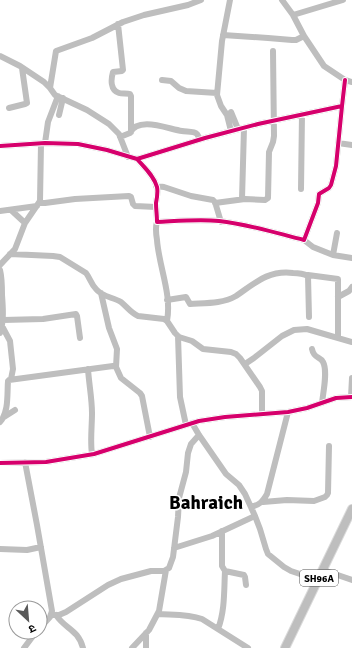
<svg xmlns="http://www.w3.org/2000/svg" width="352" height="648" font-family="Signika,'Noto Sans Devanagari',sans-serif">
	<rect width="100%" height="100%" fill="#fff"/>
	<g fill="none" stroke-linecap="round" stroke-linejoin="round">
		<g stroke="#dbdbdb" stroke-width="10">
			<path id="major" d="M 285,648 L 352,509"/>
		</g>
		<path stroke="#bebebe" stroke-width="6" d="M 230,0 L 222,41 L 217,95 L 221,106 L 227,115 L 231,131
			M 282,0 L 293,15 L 304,36 L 324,66 L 345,80 L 352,82
			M 293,15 L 343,0
			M 118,24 L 123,70 L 122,71 L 113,72 C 111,79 110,90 119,93 C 122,94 127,93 130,94 L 131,96 L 131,132
			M 223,35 L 268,38 L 292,40 L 296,40 L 304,36
			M 0,56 L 20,66 L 44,82 L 50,88 L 55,95 L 87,110 L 109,124 L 119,134 L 128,157
			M 162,80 L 171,81 L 179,88 L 186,91 L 217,93
			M 50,88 L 56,51 L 92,38 L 123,22 L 144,15 L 188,5 L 201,0
			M 9,108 L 25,104 L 27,103 L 22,68
			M 231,112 L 238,129
			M 59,115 L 63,98
			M 120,137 L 130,133 C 138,116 168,129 182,131 C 186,132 194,131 197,134 C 197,134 200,139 200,139
			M 45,143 L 48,122 L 58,96
			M 338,143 L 352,145
			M 0,146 L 45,143 L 78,144 L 107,150 L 137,159 L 205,138 L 258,124 L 342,106 L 345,80
			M 137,159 C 144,167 154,176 157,187 C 158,192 157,198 156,203 C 156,209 157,215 157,222 C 178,221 199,219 219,221 C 248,224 276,233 304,240 L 318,203 L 319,194 L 329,188 L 331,185 L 336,166 L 342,106
			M 156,186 L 164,187 L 191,196 L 213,200 L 215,202 L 221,222
			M 301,189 L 302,114
			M 242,199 L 244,128
			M 39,203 L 45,203 L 75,199 L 129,196 L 131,197 L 133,204 L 135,206 L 156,207
			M 215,203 L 245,199 L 265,200 L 268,198 L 269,152 L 273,142 L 274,136 L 273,51
			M 11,210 L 25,223
			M 0,211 L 37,206
			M 157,222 C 155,228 156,234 157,240 C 159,267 172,294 167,321
			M 304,240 L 313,247 L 333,255 L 337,233
			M 10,254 L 53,256 L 60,257 L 86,273 C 90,278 91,284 96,289 C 102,297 113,297 121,302 C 127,307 131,313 138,316 L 164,319 L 167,321 L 175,333 L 179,337 L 192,341 L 203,349 L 231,352 L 236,354 L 240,358 L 260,387 L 262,391 L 262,414
			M 333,255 L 352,258
			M 0,265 L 15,249 L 25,223 L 40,201 L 41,144
			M 0,270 C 2,278 2,287 2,295 C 3,308 4,321 0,333
			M 308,275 L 338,279 L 338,337
			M 101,293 L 109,328 L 117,349 L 116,367
			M 338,297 L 349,291 L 352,287
			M 167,300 L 186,297 L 190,304 C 206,303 222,304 236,296 C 255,283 268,270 293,273 C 298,273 304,274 308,276 L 309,317
			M 3,320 L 43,319 L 76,314 L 77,316 L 80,338
			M 2,326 L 10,341 L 13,369 L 11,379
			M 178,336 L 180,397 L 186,425
			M 312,349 C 314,359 320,356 323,362 C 328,371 323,393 322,403
			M 245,364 L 254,358 L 282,336 L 294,330 L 307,329 L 352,342
			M 88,369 C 89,384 92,399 92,413 C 92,427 90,441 92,454
			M 351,397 L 352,378
			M 4,417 L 15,410
			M 0,422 C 9,412 7,394 8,381 L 9,380 L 113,366 L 116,367 L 121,378 L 140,393 L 142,396 L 150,437
			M 192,423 L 199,435 L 226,474 L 239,485 L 245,494 L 255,516 L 260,529 L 266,549 L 268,554 L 284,567 L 291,571 L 318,580
			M 25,462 L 37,525 L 52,611 L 50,617 L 40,628
			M 0,463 L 46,462 L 94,454 L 199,421 L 225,417 L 288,412 L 307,408 L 336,398 L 352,397
			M 263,502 L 287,500 L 314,501 L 325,497 L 327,495 L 328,493 L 329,446
			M 251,507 C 260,505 263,501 267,494 L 288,412
			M 222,531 L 222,566 L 225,571 L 244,575 L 245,577 L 246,585
			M 174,548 L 212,536 L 255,516
			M 0,549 L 27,550 L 41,547
			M 323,570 L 352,580
			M 158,614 C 173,615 188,614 202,619 L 248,648
			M 51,615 L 59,615 L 66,612 L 108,585 L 121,579 L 151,571 L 164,571 L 169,568 L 173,557 L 178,517 L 179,498 L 186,472 L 188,453 L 191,444 L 199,435
			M 56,615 C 65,629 78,629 83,648
			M 218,629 C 225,611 224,590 225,571
			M 146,633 L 146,648
			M 24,648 L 36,632
			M 132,648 L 149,630 L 159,611 L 166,570"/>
		<use href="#major" stroke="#bebebe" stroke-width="8"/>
		<g stroke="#fff" stroke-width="6">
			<path id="cycleway" d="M 0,146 L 45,143 L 78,144 L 107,150 L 137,159 L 205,138 L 258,124 L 342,106 L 345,80
				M 137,159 C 144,167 154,176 157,187 C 158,192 157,198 156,203 C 156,209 157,215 157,222 C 178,221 199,219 219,221 C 248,224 276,233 304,240 L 318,203 L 319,194 L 329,188 L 331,185 L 336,166 L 342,106
				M 0,463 L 46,462 L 94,454 L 199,421 L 225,417 L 288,412 L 307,408 L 336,398 L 352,397"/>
		</g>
		<use href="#cycleway" stroke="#d6006c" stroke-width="4"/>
	</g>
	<g text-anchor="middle" stroke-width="3" stroke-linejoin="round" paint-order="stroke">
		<rect fill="#fff" stroke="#4c4c4c" stroke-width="1" x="300" y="570" width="38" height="16" rx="3"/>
		<g font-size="10" font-weight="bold" fill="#000">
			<text x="319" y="582">SH96A</text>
		</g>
		<g font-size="19" font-weight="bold" fill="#000" stroke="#fff">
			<text x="206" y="509">Bahraich</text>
		</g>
	</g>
	<g transform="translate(28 620) rotate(154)"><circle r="19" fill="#ffffff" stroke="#999999"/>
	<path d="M0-3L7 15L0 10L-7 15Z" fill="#595959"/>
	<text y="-6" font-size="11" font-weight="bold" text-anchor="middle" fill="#000000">उ</text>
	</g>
</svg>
